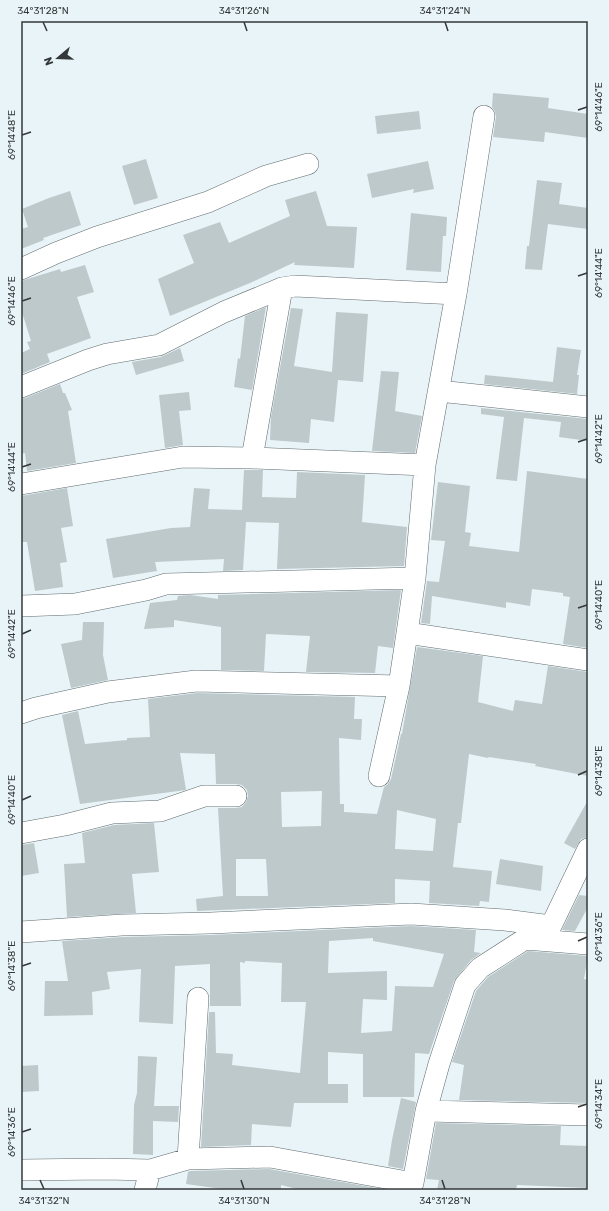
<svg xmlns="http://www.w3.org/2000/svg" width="609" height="1211" font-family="Rubik,sans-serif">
	<rect width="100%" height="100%" fill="#e8f4f7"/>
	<path fill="#bec9cc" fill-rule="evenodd" d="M 493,93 L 549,98 L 548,108 L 588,114 L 588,138 L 545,132 L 544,142 L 493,137 L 496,117 L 495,112 L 492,107 Z
		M 419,111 L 421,129 L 377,134 L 375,116 Z
		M 146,159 L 158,198 L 134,205 L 122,166 Z
		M 428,161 L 434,189 L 413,193 L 414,189 L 372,198 L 367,174 Z
		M 537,180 L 562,183 L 559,204 L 588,208 L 588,229 L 548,224 L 542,270 L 525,269 L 527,246 L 529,246 Z
		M 70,191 L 81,225 L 43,238 L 44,240 L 21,249 L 21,229 L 28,227 L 22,209 L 49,198 Z
		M 316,191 L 327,226 L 357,227 L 354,268 L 294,265 L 295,262 L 250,283 L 170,316 L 158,279 L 194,263 L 183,235 L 220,222 L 229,243 L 290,216 L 285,200 Z
		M 411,213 L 447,217 L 446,236 L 443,236 L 441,272 L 406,270 Z
		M 85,265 L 94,292 L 77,297 L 91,338 L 47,354 L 50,362 L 21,374 L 21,353 L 30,349 L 27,342 L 31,341 L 21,309 L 21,281 L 60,269 L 61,272 Z
		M 266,307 L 252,390 L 234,387 L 238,358 L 240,359 L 245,316 Z
		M 291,308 L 303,309 L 294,366 L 332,372 L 336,312 L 368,314 L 363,382 L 338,380 L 334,422 L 311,419 L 309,443 L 270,440 L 271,417 Z
		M 557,347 L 581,350 L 577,375 L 579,375 L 577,394 L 484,384 L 485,375 L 553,382 Z
		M 180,348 L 184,361 L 136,375 L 132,362 L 161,357 Z
		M 381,371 L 399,372 L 395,411 L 422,416 L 415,453 L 372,451 Z
		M 60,384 L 63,393 L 65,393 L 72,410 L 68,411 L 76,463 L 27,471 L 25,453 L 21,454 L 21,399 L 25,398 Z
		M 189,392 L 191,410 L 179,411 L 183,445 L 165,448 L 159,395 Z
		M 481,408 L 588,419 L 588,441 L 559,437 L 561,422 L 524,418 L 517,481 L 496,479 L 504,417 L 481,414 Z
		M 244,470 L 263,470 L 262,497 L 296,498 L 297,472 L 365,475 L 362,522 L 407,527 L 404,566 L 277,569 L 279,523 L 246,522 L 243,570 L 223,571 L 224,559 L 155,562 L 157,571 L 113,578 L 106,539 L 171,528 L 190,527 L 194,488 L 210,489 L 208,509 L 242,510 Z
		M 527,471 L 588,479 L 588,648 L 563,644 L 570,597 L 563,596 L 563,593 L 532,589 L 530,606 L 506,602 L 506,608 L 432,596 L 430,624 L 421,623 L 427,581 L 439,582 L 445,541 L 431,540 L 438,482 L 470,486 L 465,532 L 471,533 L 469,546 L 519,552 Z
		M 67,488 L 73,526 L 61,528 L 67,562 L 60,563 L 63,587 L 35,591 L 27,542 L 21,542 L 21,496 Z
		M 401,590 L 393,648 L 378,646 L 375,673 L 306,672 L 310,636 L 266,634 L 264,671 L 221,670 L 221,627 L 174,620 L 174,627 L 144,629 L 150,603 L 177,600 L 178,596 L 190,595 L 218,599 L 218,595 Z
		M 83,622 L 104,622 L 103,655 L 108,680 L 71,688 L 61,644 L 82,640 Z
		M 417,647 L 483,656 L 478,702 L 513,711 L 515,700 L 542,704 L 548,666 L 588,672 L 588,776 L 535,766 L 536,764 L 489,757 L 488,758 L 469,754 L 461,823 L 458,823 L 453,867 L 492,871 L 489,902 L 480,901 L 479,906 L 429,903 L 430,881 L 395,879 L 395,903 L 197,911 L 196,899 L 223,896 L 218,808 L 236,808 L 242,807 L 246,802 L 248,796 L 247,790 L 242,785 L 236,784 L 216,784 L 215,754 L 180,753 L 186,790 L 80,804 L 62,715 L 78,711 L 85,744 L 127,740 L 127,738 L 150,737 L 148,699 L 197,693 L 355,697 L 354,719 L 362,719 L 361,740 L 339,738 L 340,804 L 344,804 L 344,812 L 377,814 L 384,787 L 388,784 L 391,779 L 401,734 L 402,734 ZM 322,791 L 321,826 L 282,827 L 281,792 ZM 397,810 L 436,819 L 433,851 L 395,849 ZM 236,859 L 266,859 L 268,896 L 236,896 Z
		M 588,800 L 588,837 L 581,839 L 575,849 L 564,843 Z
		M 154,823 L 159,872 L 132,874 L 136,913 L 67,917 L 64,864 L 85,863 L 82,833 L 114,825 Z
		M 34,843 L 39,873 L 21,876 L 21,845 Z
		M 500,859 L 543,866 L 541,891 L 496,884 Z
		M 579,895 L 588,896 L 588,907 L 575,931 L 562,930 Z
		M 411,926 L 476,930 L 474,952 L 481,953 L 471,960 L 454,981 L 429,1054 L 415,1053 L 414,1097 L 363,1097 L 363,1054 L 328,1052 L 328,1084 L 348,1084 L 348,1103 L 294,1103 L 291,1127 L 252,1124 L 251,1145 L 201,1147 L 209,1012 L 215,1012 L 216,1053 L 233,1054 L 232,1065 L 300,1073 L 306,1002 L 281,1002 L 282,963 L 245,961 L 245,963 L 240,962 L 241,1006 L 210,1006 L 210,964 L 175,966 L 173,1024 L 139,1022 L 141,969 L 107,972 L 110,989 L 92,992 L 93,1015 L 44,1016 L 45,981 L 68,981 L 62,941 L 123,937 L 211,935 ZM 373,938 L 373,941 L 444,954 L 433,987 L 395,986 L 392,1031 L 361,1033 L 363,999 L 387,1000 L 387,971 L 328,973 L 329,941 Z
		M 528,951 L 588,956 L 584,979 L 588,980 L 588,1103 L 459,1100 L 464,1065 L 452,1062 L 476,991 L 488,977 Z
		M 138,1056 L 157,1057 L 154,1106 L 179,1106 L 178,1122 L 153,1121 L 153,1155 L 133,1154 L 134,1105 L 137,1093 Z
		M 38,1065 L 39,1091 L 21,1092 L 21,1066 Z
		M 401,1098 L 416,1102 L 403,1169 L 388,1166 L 392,1140 Z
		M 436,1123 L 561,1126 L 560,1145 L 588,1146 L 588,1188 L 517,1185 L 516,1190 L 437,1190 L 439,1180 L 426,1179 Z
		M 269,1169 L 376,1188 L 375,1190 L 301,1190 L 281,1185 L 281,1190 L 229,1190 L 186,1184 L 188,1172 L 190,1171 Z"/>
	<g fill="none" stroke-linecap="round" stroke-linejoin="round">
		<g stroke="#626c6f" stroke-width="22">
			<path id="minor" d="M 21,269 L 56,253 L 97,237 L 208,202 L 266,176 L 308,164
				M 21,387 L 88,360 L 107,354 L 159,345 L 224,312 L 282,288
				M 439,391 L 588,407
				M 252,458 L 282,288 L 295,286 L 456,294
				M 21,484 L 183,457 L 252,458 L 425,465
				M 21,606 L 75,604 L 146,590 L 166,584 L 415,578
				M 407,633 L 588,660
				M 21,713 L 36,708 L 108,692 L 196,681 L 399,686
				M 379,776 L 399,686 L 407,633 L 415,578 L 425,465 L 456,294 L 484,116
				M 21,833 L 65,825 L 112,813 L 160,811 L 204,796 L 236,796
				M 21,932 L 122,925 L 211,923 L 411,914 L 505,920 L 551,926
				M 525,939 L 588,944
				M 426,1111 L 588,1115
				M 188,1159 L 198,998
				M 21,1170 L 105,1169 L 150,1170 L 188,1159 L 270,1157 L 413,1183
				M 145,1190 L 150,1170
				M 409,1190 L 413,1183 L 426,1111 L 439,1064 L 465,985 L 480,968 L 525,939 L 551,926 L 588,849"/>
		</g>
		<use href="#minor" stroke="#fff" stroke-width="21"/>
	</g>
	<path fill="none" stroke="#34383a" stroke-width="1.5" d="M 43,22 L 47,31M 244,22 L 247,31M 445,22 L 448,31M 578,110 L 587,107M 22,135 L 31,132M 578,276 L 587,273M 22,301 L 31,298M 578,442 L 587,439M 22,467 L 31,464M 578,608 L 587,605M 22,634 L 31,630M 578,775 L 587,771M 22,800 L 31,796M 578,941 L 587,937M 22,966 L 31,963M 578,1107 L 587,1104M 22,1132 L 31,1129M 40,1180 L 44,1189M 241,1180 L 244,1189M 442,1180 L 445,1189"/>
	<rect width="609" height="1211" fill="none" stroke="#e8f4f7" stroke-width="44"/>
	<g transform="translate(58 58) rotate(251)" stroke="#e8f4f7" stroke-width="3" paint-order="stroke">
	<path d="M0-3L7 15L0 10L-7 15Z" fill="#34383a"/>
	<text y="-6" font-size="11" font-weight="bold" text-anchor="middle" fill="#34383a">N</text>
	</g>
	<rect x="22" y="22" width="565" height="1167" fill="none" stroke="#34383a" stroke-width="1.5"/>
	<g font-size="10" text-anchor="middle" fill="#34383a">
		<text x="43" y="14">34°31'28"N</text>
		<text x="244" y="14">34°31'26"N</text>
		<text x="445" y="14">34°31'24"N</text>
		<text transform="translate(598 107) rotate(-90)" y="4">69°14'46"E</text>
		<text transform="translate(11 135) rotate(-90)" y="4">69°14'48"E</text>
		<text transform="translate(598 273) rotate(-90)" y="4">69°14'44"E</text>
		<text transform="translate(11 301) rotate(-90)" y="4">69°14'46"E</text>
		<text transform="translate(598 439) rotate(-90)" y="4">69°14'42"E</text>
		<text transform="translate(11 467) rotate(-90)" y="4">69°14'44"E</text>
		<text transform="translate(598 605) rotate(-90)" y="4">69°14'40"E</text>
		<text transform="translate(11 634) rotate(-90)" y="4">69°14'42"E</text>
		<text transform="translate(598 771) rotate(-90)" y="4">69°14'38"E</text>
		<text transform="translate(11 800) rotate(-90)" y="4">69°14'40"E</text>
		<text transform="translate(598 937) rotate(-90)" y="4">69°14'36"E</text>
		<text transform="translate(11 966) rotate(-90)" y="4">69°14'38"E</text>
		<text transform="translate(598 1104) rotate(-90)" y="4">69°14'34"E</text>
		<text transform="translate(11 1132) rotate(-90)" y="4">69°14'36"E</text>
		<text x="44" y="1204">34°31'32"N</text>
		<text x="244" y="1204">34°31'30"N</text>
		<text x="445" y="1204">34°31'28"N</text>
	</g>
</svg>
